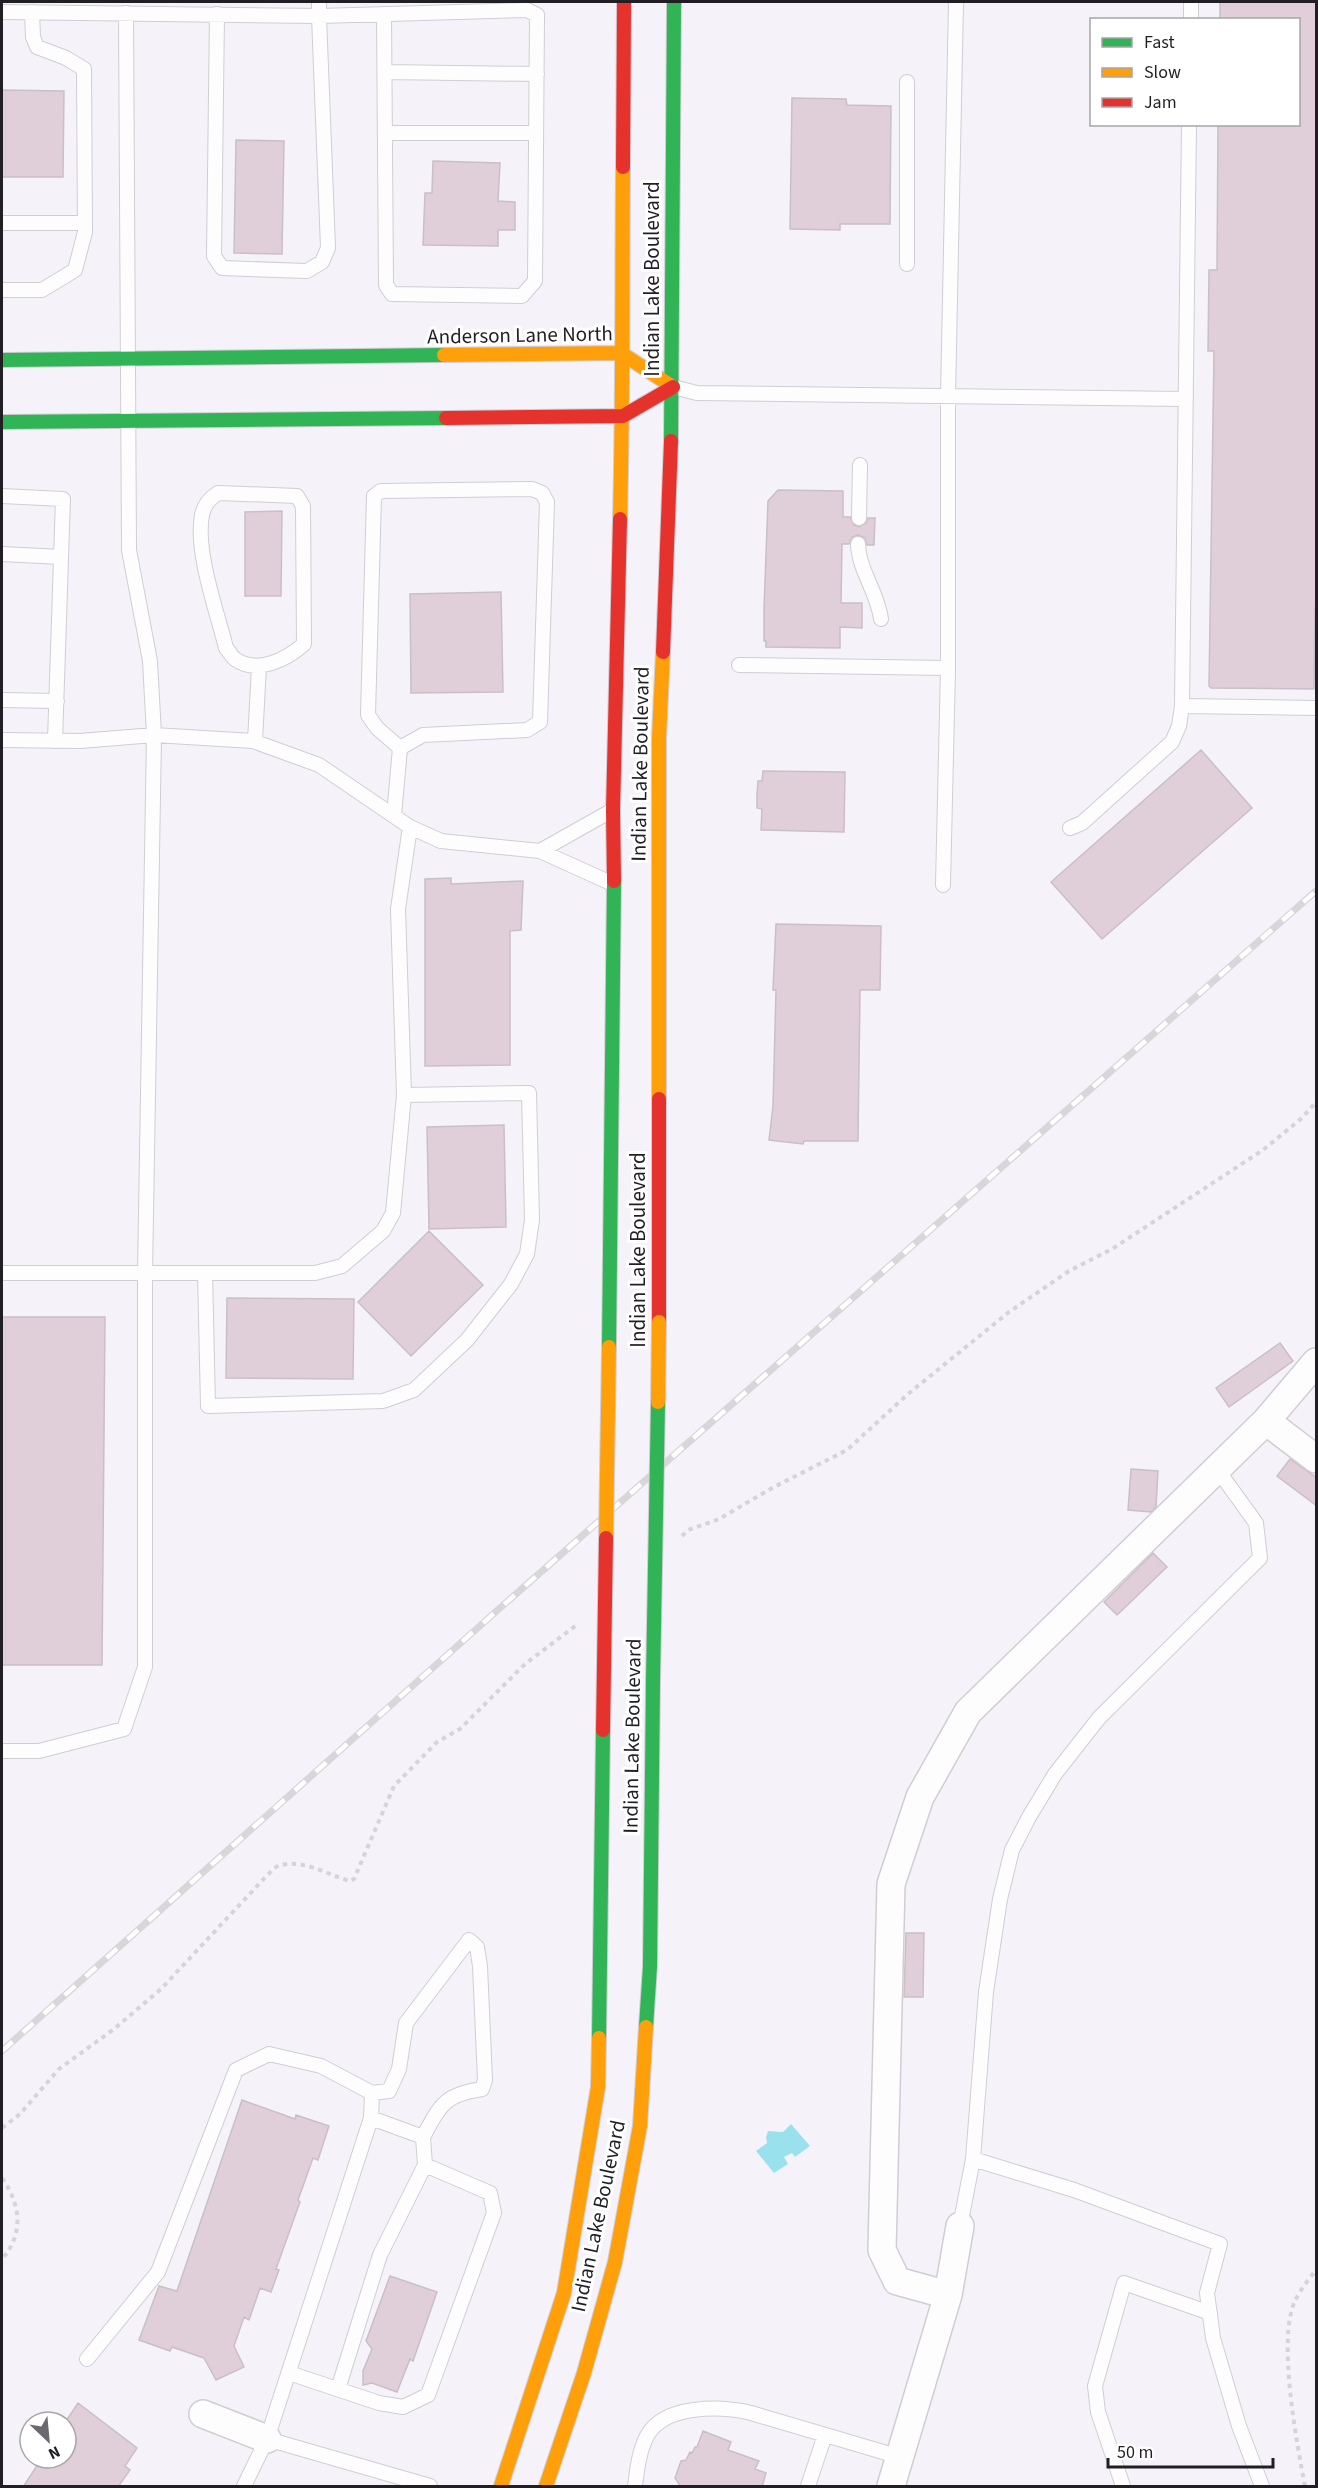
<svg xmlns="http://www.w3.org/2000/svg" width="1318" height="2488" font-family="'Source Sans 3',sans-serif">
	<rect width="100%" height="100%" fill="#f6f2fa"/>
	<path fill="#99e2ed" d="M 791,2124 L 810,2146 L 795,2157 L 792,2153 L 784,2157 L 788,2164 L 774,2173 L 756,2151 L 767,2143 L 766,2137 L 768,2131 L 783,2132 Z"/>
	<path fill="#e0cfd8" stroke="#c8c0c6" stroke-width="1.5" d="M 1220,2 L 1317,2 L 1317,608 L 1315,608 L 1314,689 L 1211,688 L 1209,686 L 1214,351 L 1208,351 L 1209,270 L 1217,270 L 1218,124 L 1299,124 L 1299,20 L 1220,20 Z
		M 2,90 L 64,91 L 63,177 L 2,177 Z
		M 792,98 L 846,99 L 847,105 L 891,106 L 890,224 L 840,224 L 840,230 L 790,229 Z
		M 236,140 L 284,141 L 282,254 L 234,253 Z
		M 433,161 L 500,163 L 498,201 L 515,202 L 515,230 L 498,230 L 498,246 L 423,245 L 425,193 L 432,193 Z
		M 778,490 L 843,491 L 843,517 L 850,517 L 854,525 L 859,527 L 866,523 L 868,518 L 875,518 L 874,545 L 867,545 L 865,538 L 858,535 L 852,537 L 849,544 L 842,544 L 841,603 L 862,603 L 862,628 L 840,627 L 840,648 L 766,647 L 766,641 L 764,641 L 764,608 L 768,501 Z
		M 282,511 L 281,596 L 245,596 L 245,512 Z
		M 501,592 L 503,692 L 411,693 L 410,594 Z
		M 1201,750 L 1252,808 L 1102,939 L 1051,882 Z
		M 763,771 L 845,772 L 844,832 L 761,830 L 762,809 L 757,808 L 757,794 L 758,781 L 762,781 Z
		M 451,878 L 451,884 L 523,881 L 521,930 L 510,931 L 510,1065 L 425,1066 L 425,879 Z
		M 776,924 L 881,926 L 880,990 L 860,990 L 858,1141 L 804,1141 L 803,1144 L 769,1140 L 773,1106 L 776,990 L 773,990 Z
		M 504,1125 L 506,1227 L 429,1229 L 427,1127 Z
		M 429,1231 L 483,1285 L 411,1356 L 358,1302 Z
		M 227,1298 L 354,1299 L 353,1379 L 226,1378 Z
		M 2,1317 L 105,1317 L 102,1665 L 2,1665 Z
		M 1280,1343 L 1293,1361 L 1229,1407 L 1216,1388 Z
		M 1290,1459 L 1317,1478 L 1317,1506 L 1277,1476 Z
		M 1131,1469 L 1158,1471 L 1156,1507 L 1151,1512 L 1128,1510 Z
		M 1153,1553 L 1167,1567 L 1117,1615 L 1104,1602 Z
		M 906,1933 L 924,1933 L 923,1997 L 904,1997 Z
		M 242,2100 L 295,2119 L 296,2115 L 329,2126 L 318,2160 L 313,2158 L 298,2200 L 300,2202 L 276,2269 L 279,2270 L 271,2292 L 260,2288 L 249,2320 L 244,2317 L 234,2346 L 244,2367 L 216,2380 L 204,2358 L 172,2347 L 170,2351 L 139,2340 L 159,2286 L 177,2291 Z
		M 390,2276 L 437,2292 L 413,2361 L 410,2359 L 397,2392 L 372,2383 L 363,2385 L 363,2371 L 372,2349 L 366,2341 Z
		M 78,2403 L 137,2448 L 125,2466 L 130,2470 L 118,2487 L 23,2487 L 42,2458 L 66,2458 L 66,2421 Z
		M 703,2431 L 731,2442 L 728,2450 L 759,2461 L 755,2469 L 766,2473 L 762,2487 L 681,2487 L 675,2478 L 681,2461 L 686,2460 L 690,2452 L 692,2453 L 695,2447 L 697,2447 Z"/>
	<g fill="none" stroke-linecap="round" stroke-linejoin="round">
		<g stroke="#d1cdd4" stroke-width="16">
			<path id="lane" d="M 2,12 L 319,16 L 319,2
				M 217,14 L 214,256 L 222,268 L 307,271 L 322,262 L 328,248 L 319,16 L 527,10 L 537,15 L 535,281 L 522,296 L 392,294 L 386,285 L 384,14
				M 1191,20 L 1191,2
				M 385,72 L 537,74
				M 907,82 L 907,264
				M 385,133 L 536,133
				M 2,223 L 85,223
				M 2,290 L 42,290 L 75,270 L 85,232 L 84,69 L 66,58 L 37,47 L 33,37 L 32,12
				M 673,387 L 697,393 L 1186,399
				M 218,493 L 297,496 L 303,506 L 304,644 C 287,659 257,675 235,659 C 232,657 229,651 226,648 C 217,611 195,552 202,515 C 204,505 210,498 218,493 Z
				M 2,496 L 63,499 L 55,741
				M 859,518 L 860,465
				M 858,544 C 859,571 878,593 881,619
				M 2,554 L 61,557
				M 739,665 L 948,668
				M 2,700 L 57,701
				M 1182,706 L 1316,708
				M 2,740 L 80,741 L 154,735 L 253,741 L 319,765 L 410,827 L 441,841 L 540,851 L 613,884
				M 255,741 L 259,666
				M 394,816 L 400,748 L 423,735 L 527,730 L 540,722 L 547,502 L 542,493 L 532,489 L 381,491 L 374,496 L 368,715 L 377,728 L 400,748
				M 1070,828 L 1082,823 L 1172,742 L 1179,726 L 1182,706 L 1189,124
				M 540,851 L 611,811
				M 943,885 L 948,668 L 948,397 L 956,2
				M 2,1273 L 315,1273 L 342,1266 L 383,1231 L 393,1213 L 404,1095 L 398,909 L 410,827
				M 205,1273 L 208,1406 L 383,1401 L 414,1390 L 467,1340 L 511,1284 L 527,1254 L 532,1220 L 529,1093 L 404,1095
				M 2,1751 L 39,1751 L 124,1729 L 145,1667 L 145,1274 L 154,735 L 150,661 L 129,550 L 126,13
				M 372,2093 L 389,2091 L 399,2069 L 406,2023 L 469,1940 L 477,1947 L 480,1966 L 485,2080 L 482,2089 C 444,2095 441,2104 423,2137
				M 973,2159 L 986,1992 L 1000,1899 L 1012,1850 L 1029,1817 L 1055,1774 L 1099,1718 L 1260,1558 L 1256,1523 L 1217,1469
				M 960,2226 L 973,2159 L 1074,2190 L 1220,2244 L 1207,2293 L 1213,2338 L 1239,2426 L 1262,2486
				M 87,2359 L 158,2272 L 236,2070 L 269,2054 L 321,2066 L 372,2093 L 371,2118 L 267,2439
				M 289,2373 L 379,2403 L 403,2407 L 428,2395 L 494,2213 L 490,2193 L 425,2165
				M 338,2389 L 380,2255 L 425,2165 L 423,2137 L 371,2118
				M 244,2486 L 267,2439 L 430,2486
				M 635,2486 C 637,2470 639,2451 647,2436 C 664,2404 721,2406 751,2413 L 900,2457
				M 808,2486 L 825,2435
				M 1123,2486 L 1098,2412 L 1095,2386 L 1124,2283 L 1210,2313"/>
		</g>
		<g stroke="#d1cdd4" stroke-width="30">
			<path id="street" d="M 1266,1421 L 1316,1459
				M 948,2295 L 897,2281 L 882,2250 L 891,1884 L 920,1797 L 968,1712 L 1266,1421 L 1316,1362
				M 203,2414 L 267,2439
				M 891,2486 L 948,2295 L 960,2226"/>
		</g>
		<g stroke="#d1cdd4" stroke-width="16">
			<path id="fast" d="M 2,360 L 444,355
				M 2,422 L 446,418
				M 671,441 L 674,2
				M 609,1347 L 614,881
				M 646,2027 L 650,1966 L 653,1681
				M 599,2038 L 603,1730"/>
		</g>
		<g stroke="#d1cdd4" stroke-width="16">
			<path id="slow" d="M 444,355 L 621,353 L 673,387
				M 620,519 C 623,402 622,285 623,167
				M 659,1099 L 659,738 L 663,652
				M 501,2486 L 564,2293 L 598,2087 L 599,2038
				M 546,2486 L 584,2373 L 615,2262 L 640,2126 L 646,2027"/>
		</g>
		<g stroke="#d1cdd4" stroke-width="16">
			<path id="jam" d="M 623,167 L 624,2
				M 446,418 L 623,416 L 673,387
				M 663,652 L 671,441
				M 614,881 L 613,810 L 620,519
				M 659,1099 L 659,1322"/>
		</g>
		<path stroke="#d6d4d6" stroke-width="4" stroke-dasharray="4.5 4.5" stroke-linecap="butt" d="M 682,1536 L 688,1530 L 719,1519 L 774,1487 L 847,1450 L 908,1394 L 1009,1312 L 1069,1271 L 1112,1249 L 1263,1150 L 1302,1118 L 1316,1102
			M 2,2128 L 20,2114 L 59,2069 L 114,2029 L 161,1989 L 274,1868 C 298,1855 327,1875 350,1881 L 354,1879 L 394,1786 L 437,1742 L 460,1729 L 525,1664 L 578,1624
			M 2,2178 C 21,2205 24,2234 2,2259
			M 1305,2486 C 1297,2445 1277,2338 1295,2301 C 1300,2290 1309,2279 1316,2270"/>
		<use href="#lane" stroke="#fefdfe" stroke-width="14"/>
		<use href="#street" stroke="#fefdfe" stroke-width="27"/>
		<use href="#fast" stroke="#30b455" stroke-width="14"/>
		<use href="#slow" stroke="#ff9f0a" stroke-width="14"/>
		<use href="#jam" stroke="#e5322d" stroke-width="14"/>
		<g stroke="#d7d6d9" stroke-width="7">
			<path id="rail" d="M 2,2051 L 500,1608 L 1316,891"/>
		</g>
		<use href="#rail" stroke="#fff" stroke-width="4.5" stroke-dasharray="14" stroke-linecap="butt"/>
		<g stroke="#d1cdd4" stroke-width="16" stroke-linecap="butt">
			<path id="fast-bridge" d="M 653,1681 L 658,1402"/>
		</g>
		<g stroke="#d1cdd4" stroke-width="16" stroke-linecap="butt">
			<path id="slow-bridge" d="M 658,1402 L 659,1322
				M 606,1538 L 609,1347"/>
		</g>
		<g stroke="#d1cdd4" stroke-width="16" stroke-linecap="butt">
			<path id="jam-bridge" d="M 603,1730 L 606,1538"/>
		</g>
		<use href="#fast-bridge" stroke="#30b455" stroke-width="14"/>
		<use href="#slow-bridge" stroke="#ff9f0a" stroke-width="14"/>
		<use href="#jam-bridge" stroke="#e5322d" stroke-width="14"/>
	</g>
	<g text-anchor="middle" stroke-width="6" stroke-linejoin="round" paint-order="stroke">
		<g font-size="21" fill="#221e26" stroke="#fff">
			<text transform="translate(652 279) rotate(-90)" y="7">Indian Lake Boulevard</text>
			<text transform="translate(520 335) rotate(-1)" y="7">Anderson Lane North</text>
			<text transform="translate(640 764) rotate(-89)" y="7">Indian Lake Boulevard</text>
			<text transform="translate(638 1250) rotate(-90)" y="7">Indian Lake Boulevard</text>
			<text transform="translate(632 1736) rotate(-89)" y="7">Indian Lake Boulevard</text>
			<text transform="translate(598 2216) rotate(-78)" y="7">Indian Lake Boulevard</text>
		</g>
	</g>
	<rect width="1318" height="2488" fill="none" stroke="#221e26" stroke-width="6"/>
	<rect x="1090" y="18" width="210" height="108" fill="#ffffff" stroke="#a7a5a8" stroke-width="1.5"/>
	<rect x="1102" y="38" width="30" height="9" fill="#30b455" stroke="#a7a5a8" stroke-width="1.5"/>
	<text x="1144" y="48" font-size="18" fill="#221e26">Fast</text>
	<rect x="1102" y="68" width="30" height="9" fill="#ff9f0a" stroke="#a7a5a8" stroke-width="1.5"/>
	<text x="1144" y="78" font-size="18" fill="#221e26">Slow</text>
	<rect x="1102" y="98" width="30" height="9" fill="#e5322d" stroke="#a7a5a8" stroke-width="1.5"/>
	<text x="1144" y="108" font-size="18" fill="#221e26">Jam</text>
	<g transform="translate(48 2440) rotate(154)"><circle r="28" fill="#ffffff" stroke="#a7a5a8" stroke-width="1.5"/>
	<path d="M0-4.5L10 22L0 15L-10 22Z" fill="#6c6870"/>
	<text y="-9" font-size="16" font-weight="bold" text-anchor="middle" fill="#221e26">N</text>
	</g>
	<path d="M1108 2458v9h165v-9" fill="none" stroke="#221e26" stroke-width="3"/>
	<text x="1117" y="2458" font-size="18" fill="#221e26" stroke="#ffffff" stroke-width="4.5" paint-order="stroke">50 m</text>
</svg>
